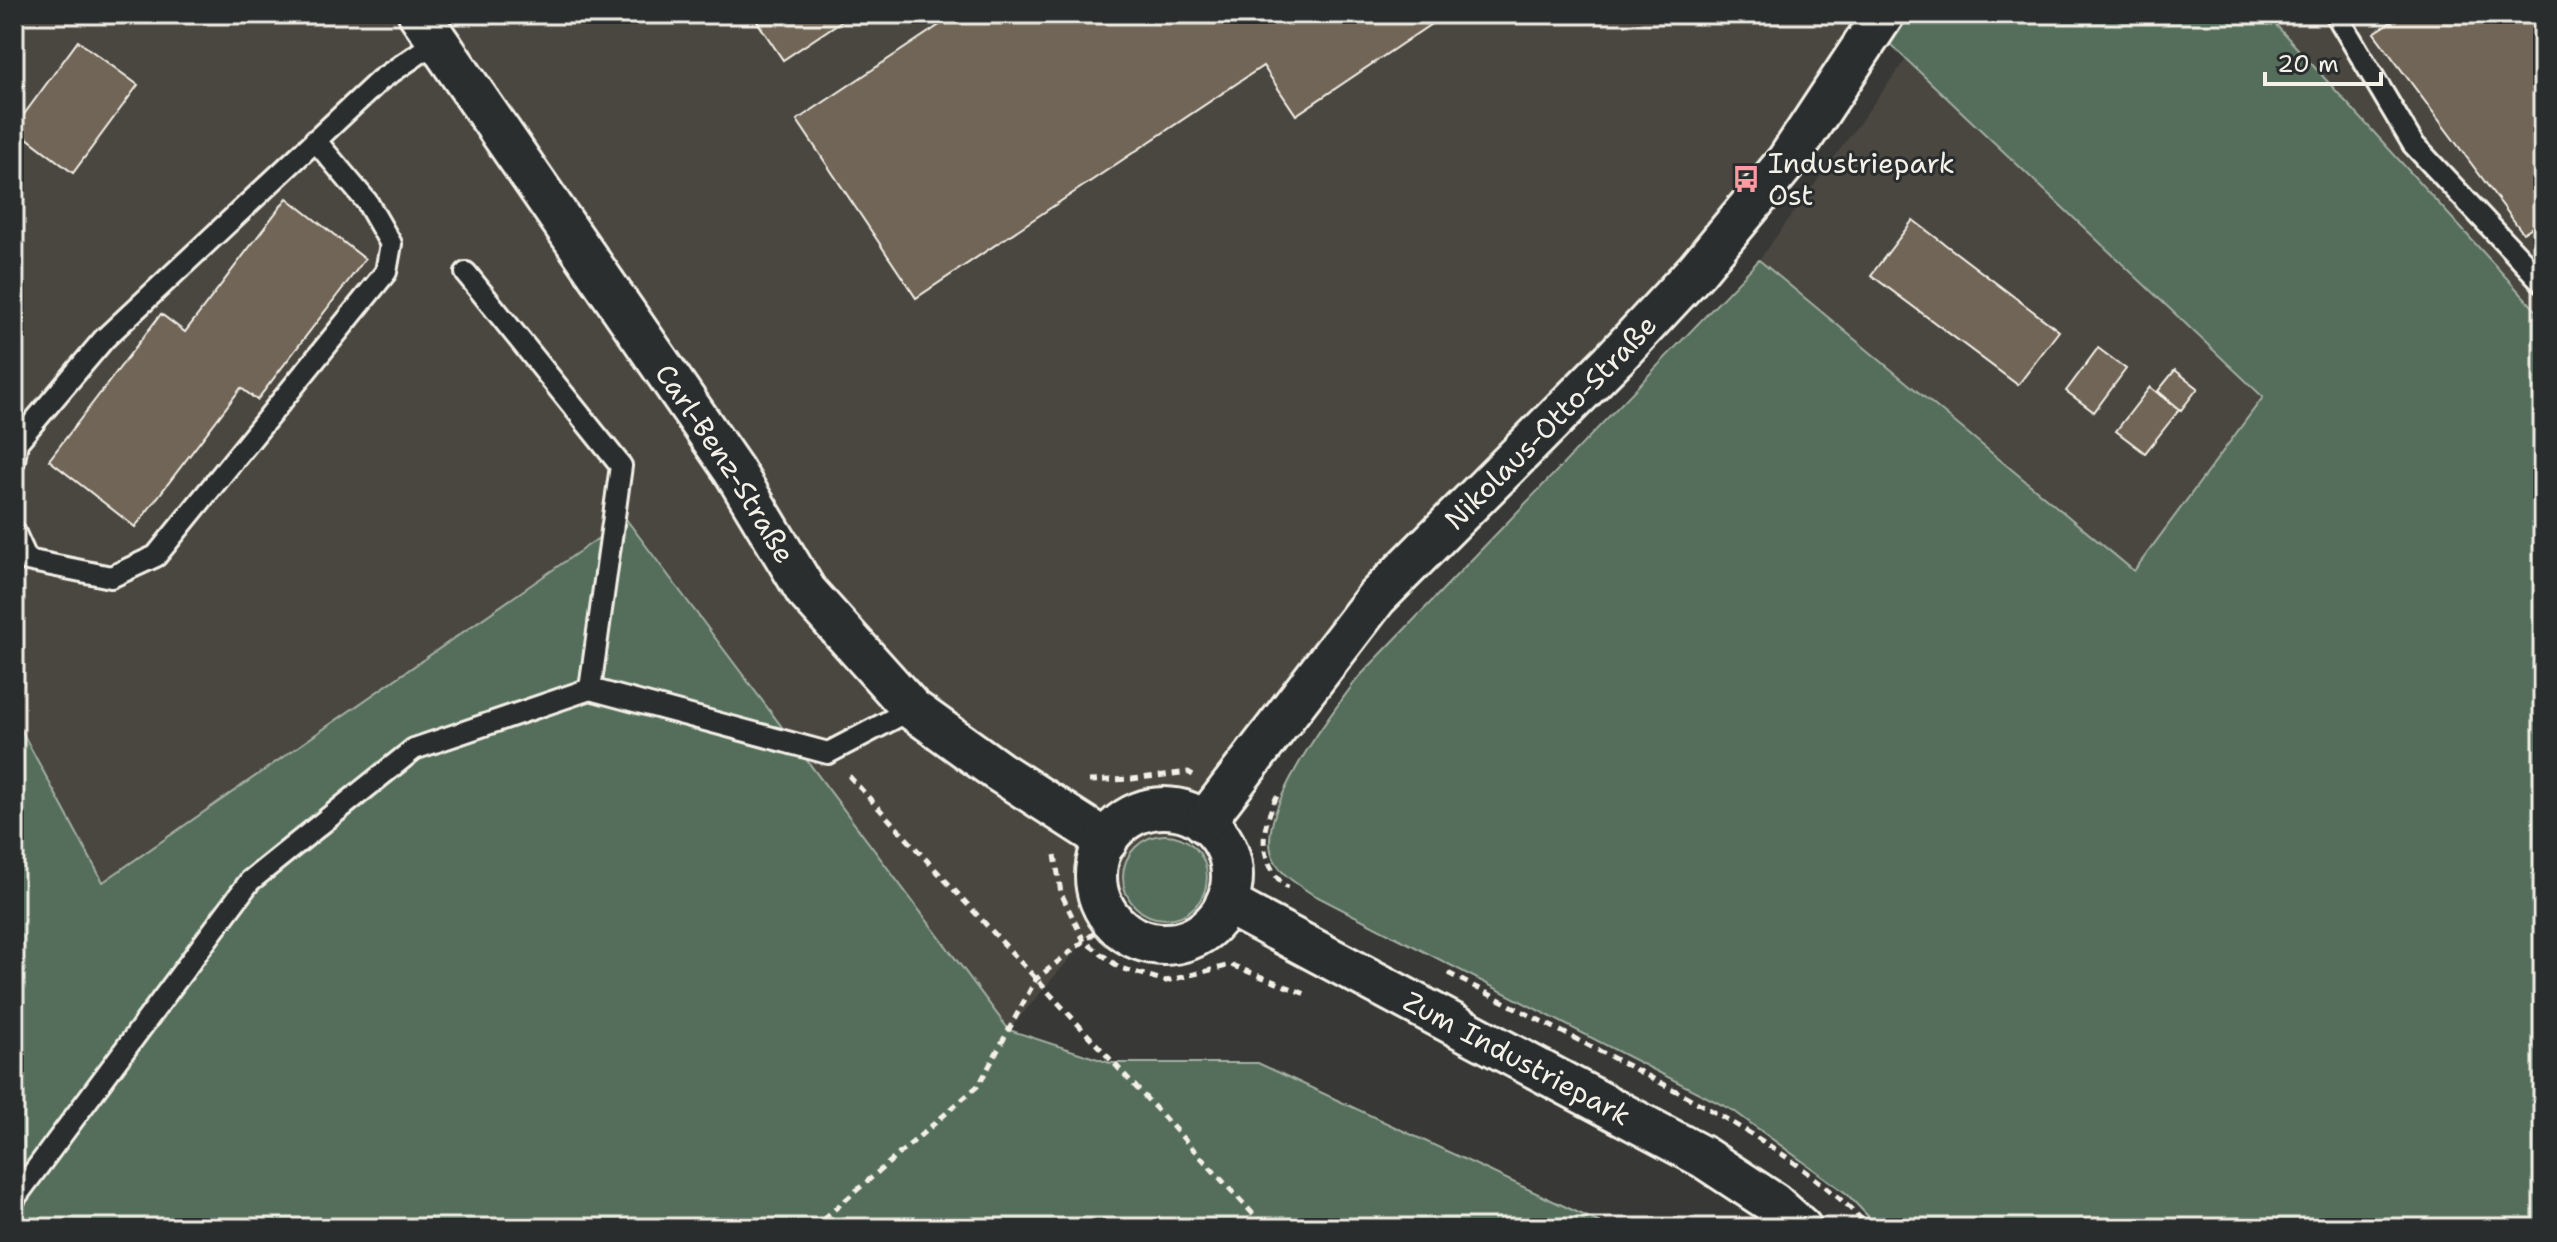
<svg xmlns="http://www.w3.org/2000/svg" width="2557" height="1242" font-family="'Shantell Sans',sans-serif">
	<rect width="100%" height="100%" fill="#383836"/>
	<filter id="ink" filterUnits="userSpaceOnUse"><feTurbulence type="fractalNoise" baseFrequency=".0125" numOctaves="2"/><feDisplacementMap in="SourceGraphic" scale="16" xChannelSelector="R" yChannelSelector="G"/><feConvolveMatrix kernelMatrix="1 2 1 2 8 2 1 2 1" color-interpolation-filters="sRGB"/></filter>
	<g filter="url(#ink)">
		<path fill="#494640" d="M 14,14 L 1884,14 L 1615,358 L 1376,598 L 1009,1030 L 626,519 L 103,883 L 14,717 Z
			M 2266,14 L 2543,14 L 2543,318 Z
			M 1906,59 L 2264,397 L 2134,572 L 1759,260 Z"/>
		<path fill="#546e5c" stroke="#a4b0a2" stroke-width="2" d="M 1884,14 L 2266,14 L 2543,318 L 2543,1228 L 1879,1228 L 1847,1194 L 1734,1111 L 1312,894 C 1296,883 1281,876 1273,857 C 1254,813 1331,714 1358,678 L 1759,260 L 2134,571 L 2263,397 L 1873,28 Z
			M 626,519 L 1009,1030 L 1110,1063 L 1258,1063 L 1611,1228 L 14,1228 L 14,717 L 103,882 Z
			M1123 877a42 42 0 1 1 84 0a42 42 0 1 1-84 0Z"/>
		<path fill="#706556" stroke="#f4f1e8" stroke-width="2" d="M 752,14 L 852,14 L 783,60 Z
			M 956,14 L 1446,14 L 1296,115 L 1263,66 L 916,298 L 797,120 Z
			M 2404,14 L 2543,14 L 2543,220 L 2523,233 L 2374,33 Z
			M 78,41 L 138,85 L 73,173 L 14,128 Z
			M 287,198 L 365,259 L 257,400 L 241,388 L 135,527 L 49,460 L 161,314 L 185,332 Z
			M 1913,220 L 2059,331 L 2018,385 L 1871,275 Z
			M 2098,348 L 2126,369 L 2094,412 L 2066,391 Z
			M 2175,370 L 2198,388 L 2181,410 L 2158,391 Z
			M 2150,387 L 2179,410 L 2145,453 L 2116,431 Z"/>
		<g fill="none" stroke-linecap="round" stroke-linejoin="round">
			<g stroke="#f4f1e8" stroke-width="26">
				<path id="service" d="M 2336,14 L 2413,144 L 2543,283
					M 466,273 L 621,466 L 590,689
					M 14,461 L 17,442 L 104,339 L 380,80 L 437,41
					M 14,531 L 27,560 L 111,577 L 156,556 L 386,272 L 391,244 L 367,202 L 315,140
					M 14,1199 L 250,881 L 414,749 L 590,689 L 828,753 L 912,709"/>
			</g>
			<g stroke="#f4f1e8" stroke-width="46">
				<g id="minor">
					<path id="s1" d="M 419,14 L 734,471 L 806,591 L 912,709 L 998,771 L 1107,841"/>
					<circle cx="1164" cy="876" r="68"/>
					<path id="s2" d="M 1204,822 L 1376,598 L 1615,358 L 1697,270 L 1787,161 L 1884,14"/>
					<path id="s3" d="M 1226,903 L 1703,1157 L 1773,1203 L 1801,1228"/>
				</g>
			</g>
			<path stroke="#f4f1e8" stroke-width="5" stroke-dasharray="8 6" stroke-linecap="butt" d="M 849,776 L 1266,1228
				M 1089,781 L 1132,779 L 1188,772 L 1193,775
				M 1277,796 C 1264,824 1257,847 1275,874 C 1279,880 1281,884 1288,887
				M 1055,855 L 1061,893 L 1084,941 L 1120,968 L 1166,981 L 1231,965 L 1308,995
				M 1448,973 C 1508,1004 1568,1035 1627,1065 C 1713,1110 1803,1157 1870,1228
				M 813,1228 L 979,1085 L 1036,979 L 1112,919"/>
			<use href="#service" stroke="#2a2d2e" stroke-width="20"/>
			<use href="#minor" stroke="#2a2d2e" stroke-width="40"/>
		</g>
	</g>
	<defs>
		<g id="bus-bare" transform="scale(2.16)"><path d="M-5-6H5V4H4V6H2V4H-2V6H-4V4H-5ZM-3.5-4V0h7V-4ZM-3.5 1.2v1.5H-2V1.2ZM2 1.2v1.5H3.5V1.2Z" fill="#ff9aa2" stroke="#2a2d2e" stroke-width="2.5" paint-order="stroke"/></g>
	</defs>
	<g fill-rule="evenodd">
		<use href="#bus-bare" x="1746" y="179"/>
	</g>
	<g text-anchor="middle" stroke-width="6" stroke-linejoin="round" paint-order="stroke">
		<g font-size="28" fill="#f4f1e8" stroke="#2a2d2e" text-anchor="start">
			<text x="1768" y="173">Industriepark<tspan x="1768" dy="32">Ost</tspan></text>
		</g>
		<g font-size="28" fill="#f4f1e8" stroke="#2a2d2e">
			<text dy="10" stroke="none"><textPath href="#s2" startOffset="530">Nikolaus-Otto-Straße</textPath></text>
			<text dy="10" stroke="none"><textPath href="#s1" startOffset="544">Carl-Benz-Straße</textPath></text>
			<text dy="10" stroke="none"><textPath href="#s3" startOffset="330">Zum Industriepark</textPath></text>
		</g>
	</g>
	<rect width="2557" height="1242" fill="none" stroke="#2a2d2e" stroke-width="48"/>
	<rect x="24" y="24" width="2509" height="1194" fill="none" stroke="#f4f1e8" stroke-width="3" filter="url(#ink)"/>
	<path d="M2265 72v12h116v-12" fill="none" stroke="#f4f1e8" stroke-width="4"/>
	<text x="2277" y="72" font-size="24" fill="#f4f1e8" stroke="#2a2d2e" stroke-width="6" paint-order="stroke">20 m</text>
</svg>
